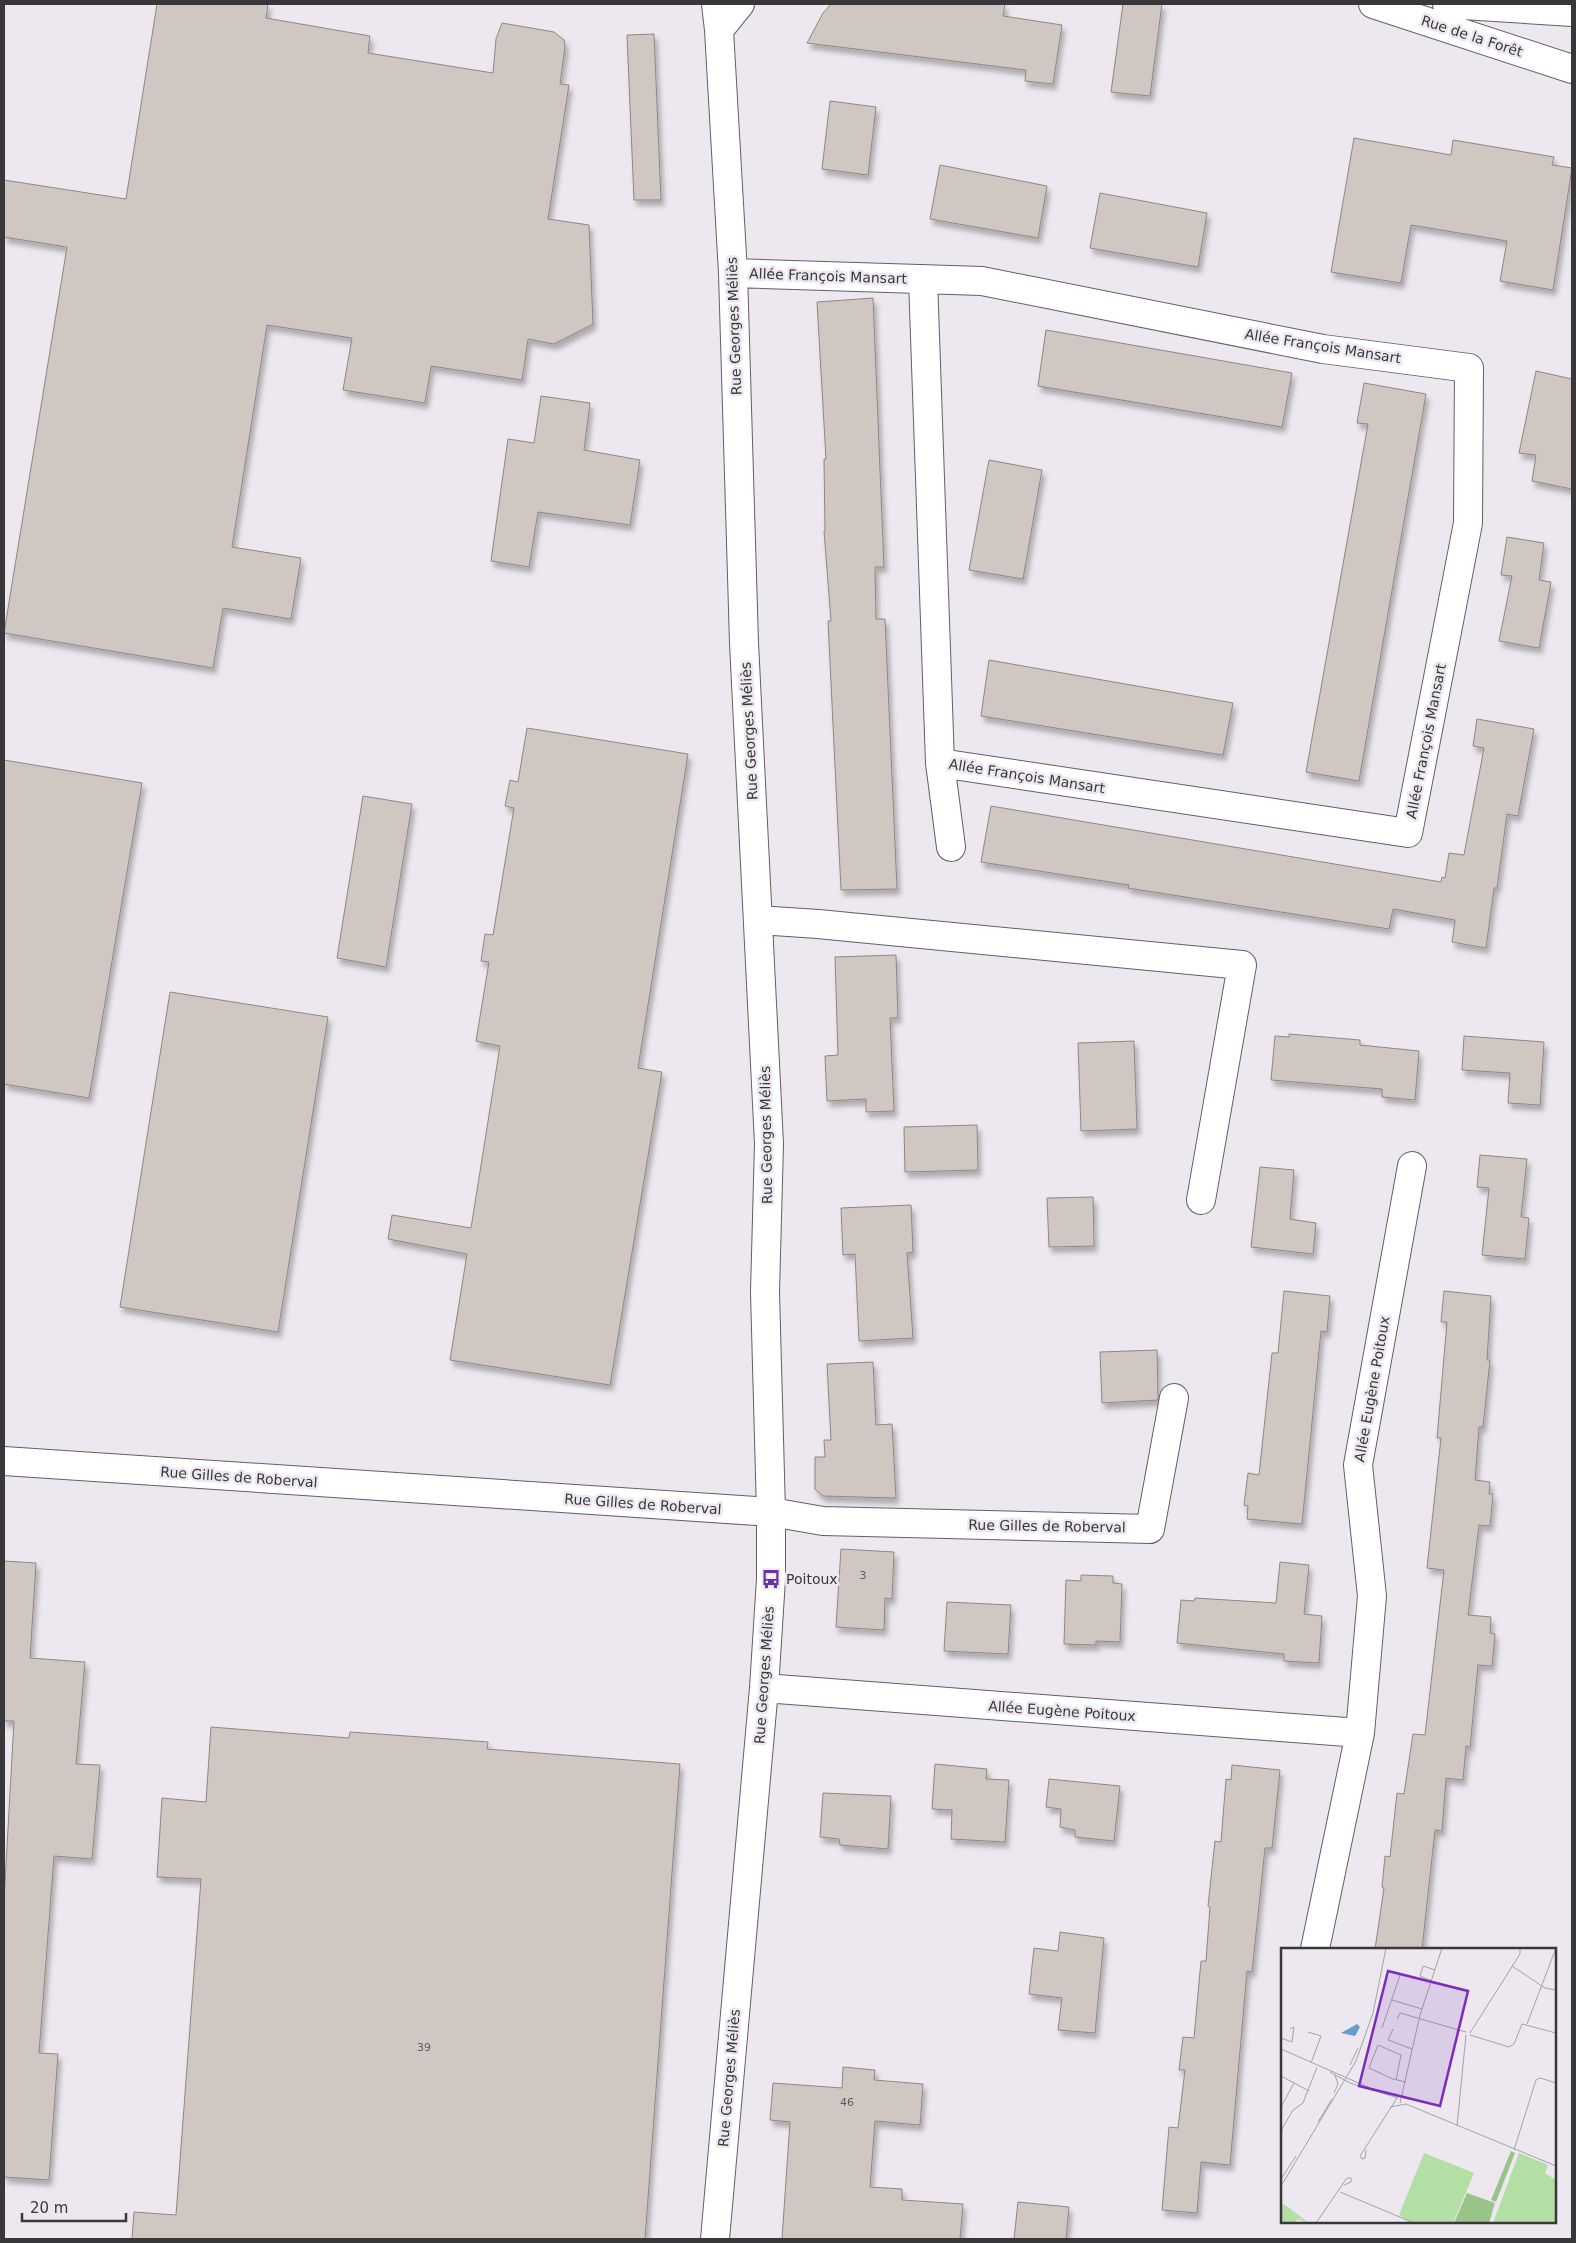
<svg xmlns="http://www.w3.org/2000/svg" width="1576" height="2243" font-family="'DejaVu Sans',sans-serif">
	<defs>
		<filter id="shadow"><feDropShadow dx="3" dy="5.5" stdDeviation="2.5" flood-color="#0004"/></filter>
	</defs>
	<rect width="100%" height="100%" fill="#ede8f0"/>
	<path fill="#d0c6c2" stroke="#8f8783" filter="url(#shadow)" d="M 157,4 L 268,4 L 266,18 L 370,36 L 368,53 L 493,73 L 496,39 L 502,23 L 554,32 L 564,40 L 565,47 L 560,84 L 569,85 L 548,219 L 589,225 L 593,324 L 554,344 L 528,339 L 522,380 L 431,366 L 425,403 L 343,390 L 352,338 L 267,325 L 232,547 L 301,558 L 291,619 L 223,608 L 213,668 L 4,633 L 67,247 L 4,237 L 4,180 L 126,199 Z
		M 831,4 L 1005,4 L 1003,16 L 1062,25 L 1053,84 L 1025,81 L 1026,70 L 807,43 L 823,13 Z
		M 1123,4 L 1162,4 L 1150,96 L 1111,92 Z
		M 654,34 L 661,200 L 634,200 L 627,35 Z
		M 830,101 L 876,107 L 868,175 L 822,169 Z
		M 1354,138 L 1451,155 L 1453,140 L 1554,157 L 1552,165 L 1572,168 L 1553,290 L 1500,281 L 1507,241 L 1411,225 L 1401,283 L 1331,272 Z
		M 940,165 L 1047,186 L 1038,238 L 930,219 Z
		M 1100,193 L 1207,213 L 1198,267 L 1090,248 Z
		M 873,298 L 884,567 L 875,567 L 876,619 L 885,619 L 897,889 L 841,890 L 828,621 L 831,621 L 824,531 L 825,531 L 824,459 L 826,459 L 817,302 Z
		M 1046,330 L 1292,373 L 1282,427 L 1038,386 Z
		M 1536,371 L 1572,379 L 1572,489 L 1532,481 L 1536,455 L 1519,453 Z
		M 1364,383 L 1426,394 L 1359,781 L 1306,772 L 1368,424 L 1357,423 Z
		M 541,396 L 590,403 L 584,450 L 640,460 L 630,525 L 538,512 L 529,567 L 491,561 L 508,439 L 534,443 Z
		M 989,460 L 1042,470 L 1023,579 L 969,570 Z
		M 1507,537 L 1544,543 L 1539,580 L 1551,582 L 1539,648 L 1499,641 L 1512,576 L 1501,575 Z
		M 989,660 L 1233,703 L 1223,755 L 981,716 Z
		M 1477,719 L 1534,729 L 1518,816 L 1507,814 L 1497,888 L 1494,888 L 1486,948 L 1452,942 L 1455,920 L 1393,909 L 1389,929 L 1128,888 L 1129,885 L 981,862 L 991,806 L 1441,882 L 1442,877 L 1445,878 L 1449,853 L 1464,855 L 1484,748 L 1473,746 Z
		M 527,728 L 688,754 L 638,1068 L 662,1072 L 610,1385 L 450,1360 L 467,1254 L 388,1239 L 392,1215 L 471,1228 L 500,1046 L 476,1041 L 489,962 L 481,961 L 485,934 L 493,935 L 514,808 L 505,806 L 510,780 L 518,782 Z
		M 4,760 L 142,783 L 89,1098 L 4,1084 Z
		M 363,796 L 412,804 L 386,967 L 337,958 Z
		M 896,955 L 898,1018 L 890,1018 L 894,1111 L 866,1112 L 866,1099 L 827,1101 L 825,1056 L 838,1055 L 835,957 Z
		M 170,992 L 328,1017 L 278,1332 L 120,1307 Z
		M 1289,1034 L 1360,1040 L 1360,1045 L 1419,1051 L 1415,1100 L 1382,1097 L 1382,1089 L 1271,1080 L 1275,1036 L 1289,1037 Z
		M 1464,1036 L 1544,1042 L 1540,1105 L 1508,1103 L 1510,1073 L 1462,1070 Z
		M 1134,1041 L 1137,1129 L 1081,1131 L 1078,1043 Z
		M 977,1125 L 978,1170 L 905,1172 L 904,1127 Z
		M 1480,1155 L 1527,1159 L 1521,1217 L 1529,1218 L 1525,1259 L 1482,1255 L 1489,1188 L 1477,1187 Z
		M 1260,1167 L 1294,1170 L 1290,1219 L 1316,1223 L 1313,1254 L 1251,1247 Z
		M 1093,1197 L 1094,1246 L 1049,1247 L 1047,1198 Z
		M 911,1205 L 913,1252 L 907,1253 L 913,1338 L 859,1341 L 855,1254 L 843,1255 L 841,1208 Z
		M 1284,1291 L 1330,1296 L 1327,1332 L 1321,1331 L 1302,1524 L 1247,1519 L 1248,1506 L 1244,1505 L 1248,1473 L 1259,1475 L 1272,1353 L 1278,1353 Z
		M 1444,1291 L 1491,1296 L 1487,1360 L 1490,1360 L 1483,1427 L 1479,1427 L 1475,1480 L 1490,1482 L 1489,1494 L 1493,1494 L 1490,1526 L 1479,1525 L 1468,1615 L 1491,1617 L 1490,1633 L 1495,1634 L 1492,1666 L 1478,1665 L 1470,1747 L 1466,1746 L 1463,1780 L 1446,1778 L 1442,1831 L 1435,1830 L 1422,1949 L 1375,1949 L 1384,1888 L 1382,1887 L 1385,1856 L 1390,1857 L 1397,1793 L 1404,1794 L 1413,1734 L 1425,1735 L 1444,1570 L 1427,1568 L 1441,1438 L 1437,1438 L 1447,1322 L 1441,1322 Z
		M 1157,1350 L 1158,1400 L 1102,1403 L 1100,1352 Z
		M 873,1362 L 876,1425 L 892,1424 L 896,1498 L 823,1496 L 815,1489 L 815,1457 L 825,1457 L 824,1440 L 831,1440 L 827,1364 Z
		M 841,1549 L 894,1552 L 892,1599 L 885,1598 L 884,1630 L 836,1627 Z
		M 4,1561 L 36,1563 L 30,1658 L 85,1662 L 76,1764 L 100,1765 L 92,1859 L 54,1856 L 39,2053 L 58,2054 L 49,2180 L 4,2177 L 4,1901 L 14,1721 L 4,1721 Z
		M 1280,1562 L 1309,1565 L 1304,1614 L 1322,1616 L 1319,1663 L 1284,1661 L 1284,1654 L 1177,1643 L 1181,1600 L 1194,1601 L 1195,1598 L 1276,1603 Z
		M 1081,1575 L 1113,1576 L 1113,1583 L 1122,1584 L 1120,1642 L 1096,1641 L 1096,1645 L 1064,1644 L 1066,1580 L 1081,1581 Z
		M 947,1602 L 1011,1605 L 1008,1654 L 944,1651 Z
		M 211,1727 L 349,1738 L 350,1732 L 449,1739 L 488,1742 L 487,1749 L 680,1764 L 645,2239 L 132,2239 L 134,2212 L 176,2215 L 201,1879 L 157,1877 L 162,1798 L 206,1802 Z
		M 935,1764 L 987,1769 L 986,1779 L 1009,1780 L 1005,1842 L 951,1839 L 952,1810 L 932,1809 Z
		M 1232,1765 L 1280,1770 L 1272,1848 L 1265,1848 L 1252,1972 L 1247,1971 L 1230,2165 L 1201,2162 L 1197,2213 L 1162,2210 L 1169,2127 L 1178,2128 L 1185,2070 L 1179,2070 L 1183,2037 L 1194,2038 L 1201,1961 L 1206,1961 L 1210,1907 L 1208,1906 L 1215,1841 L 1221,1842 L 1226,1779 L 1231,1780 Z
		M 1049,1779 L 1120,1786 L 1114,1841 L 1075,1837 L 1075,1830 L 1060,1827 L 1061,1809 L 1046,1807 Z
		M 823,1793 L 891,1796 L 888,1849 L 840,1845 L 839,1839 L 820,1837 Z
		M 1060,1932 L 1104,1938 L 1095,2033 L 1058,2030 L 1062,1998 L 1029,1994 L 1034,1948 L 1058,1951 Z
		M 843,2067 L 875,2070 L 874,2080 L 923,2084 L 920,2125 L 875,2121 L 870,2187 L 902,2189 L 902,2200 L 963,2204 L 960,2239 L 782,2239 L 790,2122 L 770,2120 L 773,2083 L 842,2088 Z
		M 1018,2202 L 1069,2207 L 1066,2239 L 1014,2239 Z"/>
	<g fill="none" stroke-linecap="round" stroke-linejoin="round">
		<g stroke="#635f66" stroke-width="30">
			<path id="minor" d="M 1373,4 L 1572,69
				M 1447,4 L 1572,12
				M 719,30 L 740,4
				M 733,273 L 982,281 L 1323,349 L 1469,368 L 1468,523 L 1408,833 L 940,763 L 923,279
				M 940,763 L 951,847
				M 759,920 L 818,924 L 1242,965 L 1201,1200
				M 4,1461 L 771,1512 L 823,1521 L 1150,1529 L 1174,1398
				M 764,1688 L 1360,1733
				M 1315,1949 L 1360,1733 L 1372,1596 L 1358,1465 L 1412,1166
				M 715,2239 L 764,1688 L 771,1579 L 771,1512 L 765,1292 L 769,1144 L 744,643 L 733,273 L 719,30 L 716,4"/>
		</g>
		<use href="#minor" stroke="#fff" stroke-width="28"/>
	</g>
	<defs>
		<g id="bus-bare" transform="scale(1.5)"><path d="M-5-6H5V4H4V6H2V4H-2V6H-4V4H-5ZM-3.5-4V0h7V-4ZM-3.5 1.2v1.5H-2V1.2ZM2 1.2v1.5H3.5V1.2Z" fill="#6833aa" stroke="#ede8f0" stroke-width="2.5" paint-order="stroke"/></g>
	</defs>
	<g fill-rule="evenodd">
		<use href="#bus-bare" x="771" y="1579"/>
	</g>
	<g text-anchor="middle" stroke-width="5" stroke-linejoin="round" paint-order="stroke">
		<g font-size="11" fill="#5f5b5c">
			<text x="863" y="1579">3</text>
			<text x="424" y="2051">39</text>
			<text x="847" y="2106">46</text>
		</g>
		<g font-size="14" fill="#39373a" stroke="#ede8f0">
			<text transform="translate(1472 36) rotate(18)" y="5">Rue de la Forêt</text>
			<text transform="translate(828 276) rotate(2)" y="5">Allée François Mansart</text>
			<text transform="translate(734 326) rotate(-92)" y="5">Rue Georges Méliès</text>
			<text transform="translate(1323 346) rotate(9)" y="5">Allée François Mansart</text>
			<text transform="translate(749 731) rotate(-93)" y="5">Rue Georges Méliès</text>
			<text transform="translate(1426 741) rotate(-79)" y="5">Allée François Mansart</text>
			<text transform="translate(1027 776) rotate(9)" y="5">Allée François Mansart</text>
			<text transform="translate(766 1135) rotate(-91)" y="5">Rue Georges Méliès</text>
			<text transform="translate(1372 1389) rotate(-80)" y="5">Allée Eugène Poitoux</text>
			<text transform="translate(239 1477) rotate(4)" y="5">Rue Gilles de Roberval</text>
			<text transform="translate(643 1504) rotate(4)" y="5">Rue Gilles de Roberval</text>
			<text transform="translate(1047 1526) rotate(1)" y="5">Rue Gilles de Roberval</text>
			<text transform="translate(764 1675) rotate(-86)" y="5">Rue Georges Méliès</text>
			<text transform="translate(1062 1711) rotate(4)" y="5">Allée Eugène Poitoux</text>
			<text transform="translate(729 2078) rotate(-85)" y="5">Rue Georges Méliès</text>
		</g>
		<g font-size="14" fill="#39373a" stroke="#ede8f0" text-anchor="start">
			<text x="786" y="1584">Poitoux</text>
		</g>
	</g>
	<g transform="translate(1281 1948)">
		<rect width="275" height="275" fill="#ede8f0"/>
		<path d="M 238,205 L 267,217 L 264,225 L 275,232 L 275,275 L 212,275 ZM 0,255 L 7,259 L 28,275 L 17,271 L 13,275 L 0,275 Z" fill="#b3dfa4"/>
		<path d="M 230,203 L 234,205 L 215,254 L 210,252 ZM 186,245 L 214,255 L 208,275 L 173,275 Z" fill="#98c48a"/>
		<path d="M 143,205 L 193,225 L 172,275 L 130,275 L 118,267 Z" fill="#b3dfa4"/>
		<path d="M 76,76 L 79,79 L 74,88 L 60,85 Z" fill="#679dcd"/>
		<path fill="none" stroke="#a5a1a7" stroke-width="1" d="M 231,18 L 264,40 L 275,42M 151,33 L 139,28 L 142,18 L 154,22M 111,52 L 141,61M 116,71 L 119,65 L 185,84M 246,76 L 275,0M 101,80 L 119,27M 112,81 L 107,92 L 131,101M 27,84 L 40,88 L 30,115M 189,85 L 239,6 L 239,0M 189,87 L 228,99 L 233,96 L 241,76 L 275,85M 0,90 L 11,94 L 13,79 L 9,81M 0,101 L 89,140M 69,117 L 77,100M 49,124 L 69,135 L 117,150M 0,128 L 28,143M 115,132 L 120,107 L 97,97 L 88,120 L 112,131 L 125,134M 53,145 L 57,136 L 54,127M 119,155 L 139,67 L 161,0M 0,159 L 13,135M 109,159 L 125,156 L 275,218M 37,174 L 51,151M 176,178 L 185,87M 0,194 L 1,181 L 12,162 L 22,155 L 36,119M 85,202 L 84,210 L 81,211 L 79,208 L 116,150M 233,202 L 255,132 L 259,130 L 275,135M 0,231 L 15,208M 0,238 L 75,113 L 92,65 L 105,0M 59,244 L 133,275M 35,275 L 66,230 L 70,230 L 70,234 L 63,237"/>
		<path fill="#7b2cbf" fill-opacity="0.15" stroke="#7b2cbf" stroke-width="2.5" d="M 107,23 L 187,43 L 159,158 L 78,138 Z"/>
		<rect width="275" height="275" fill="none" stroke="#39373a" stroke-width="2.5"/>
	</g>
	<rect width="1576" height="2243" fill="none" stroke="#39373a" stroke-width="10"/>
	<path d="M22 2213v8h104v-8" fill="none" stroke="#39373a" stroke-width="2.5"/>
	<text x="30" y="2213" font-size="15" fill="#39373a" stroke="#ede8f0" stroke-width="4" paint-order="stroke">20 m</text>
</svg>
